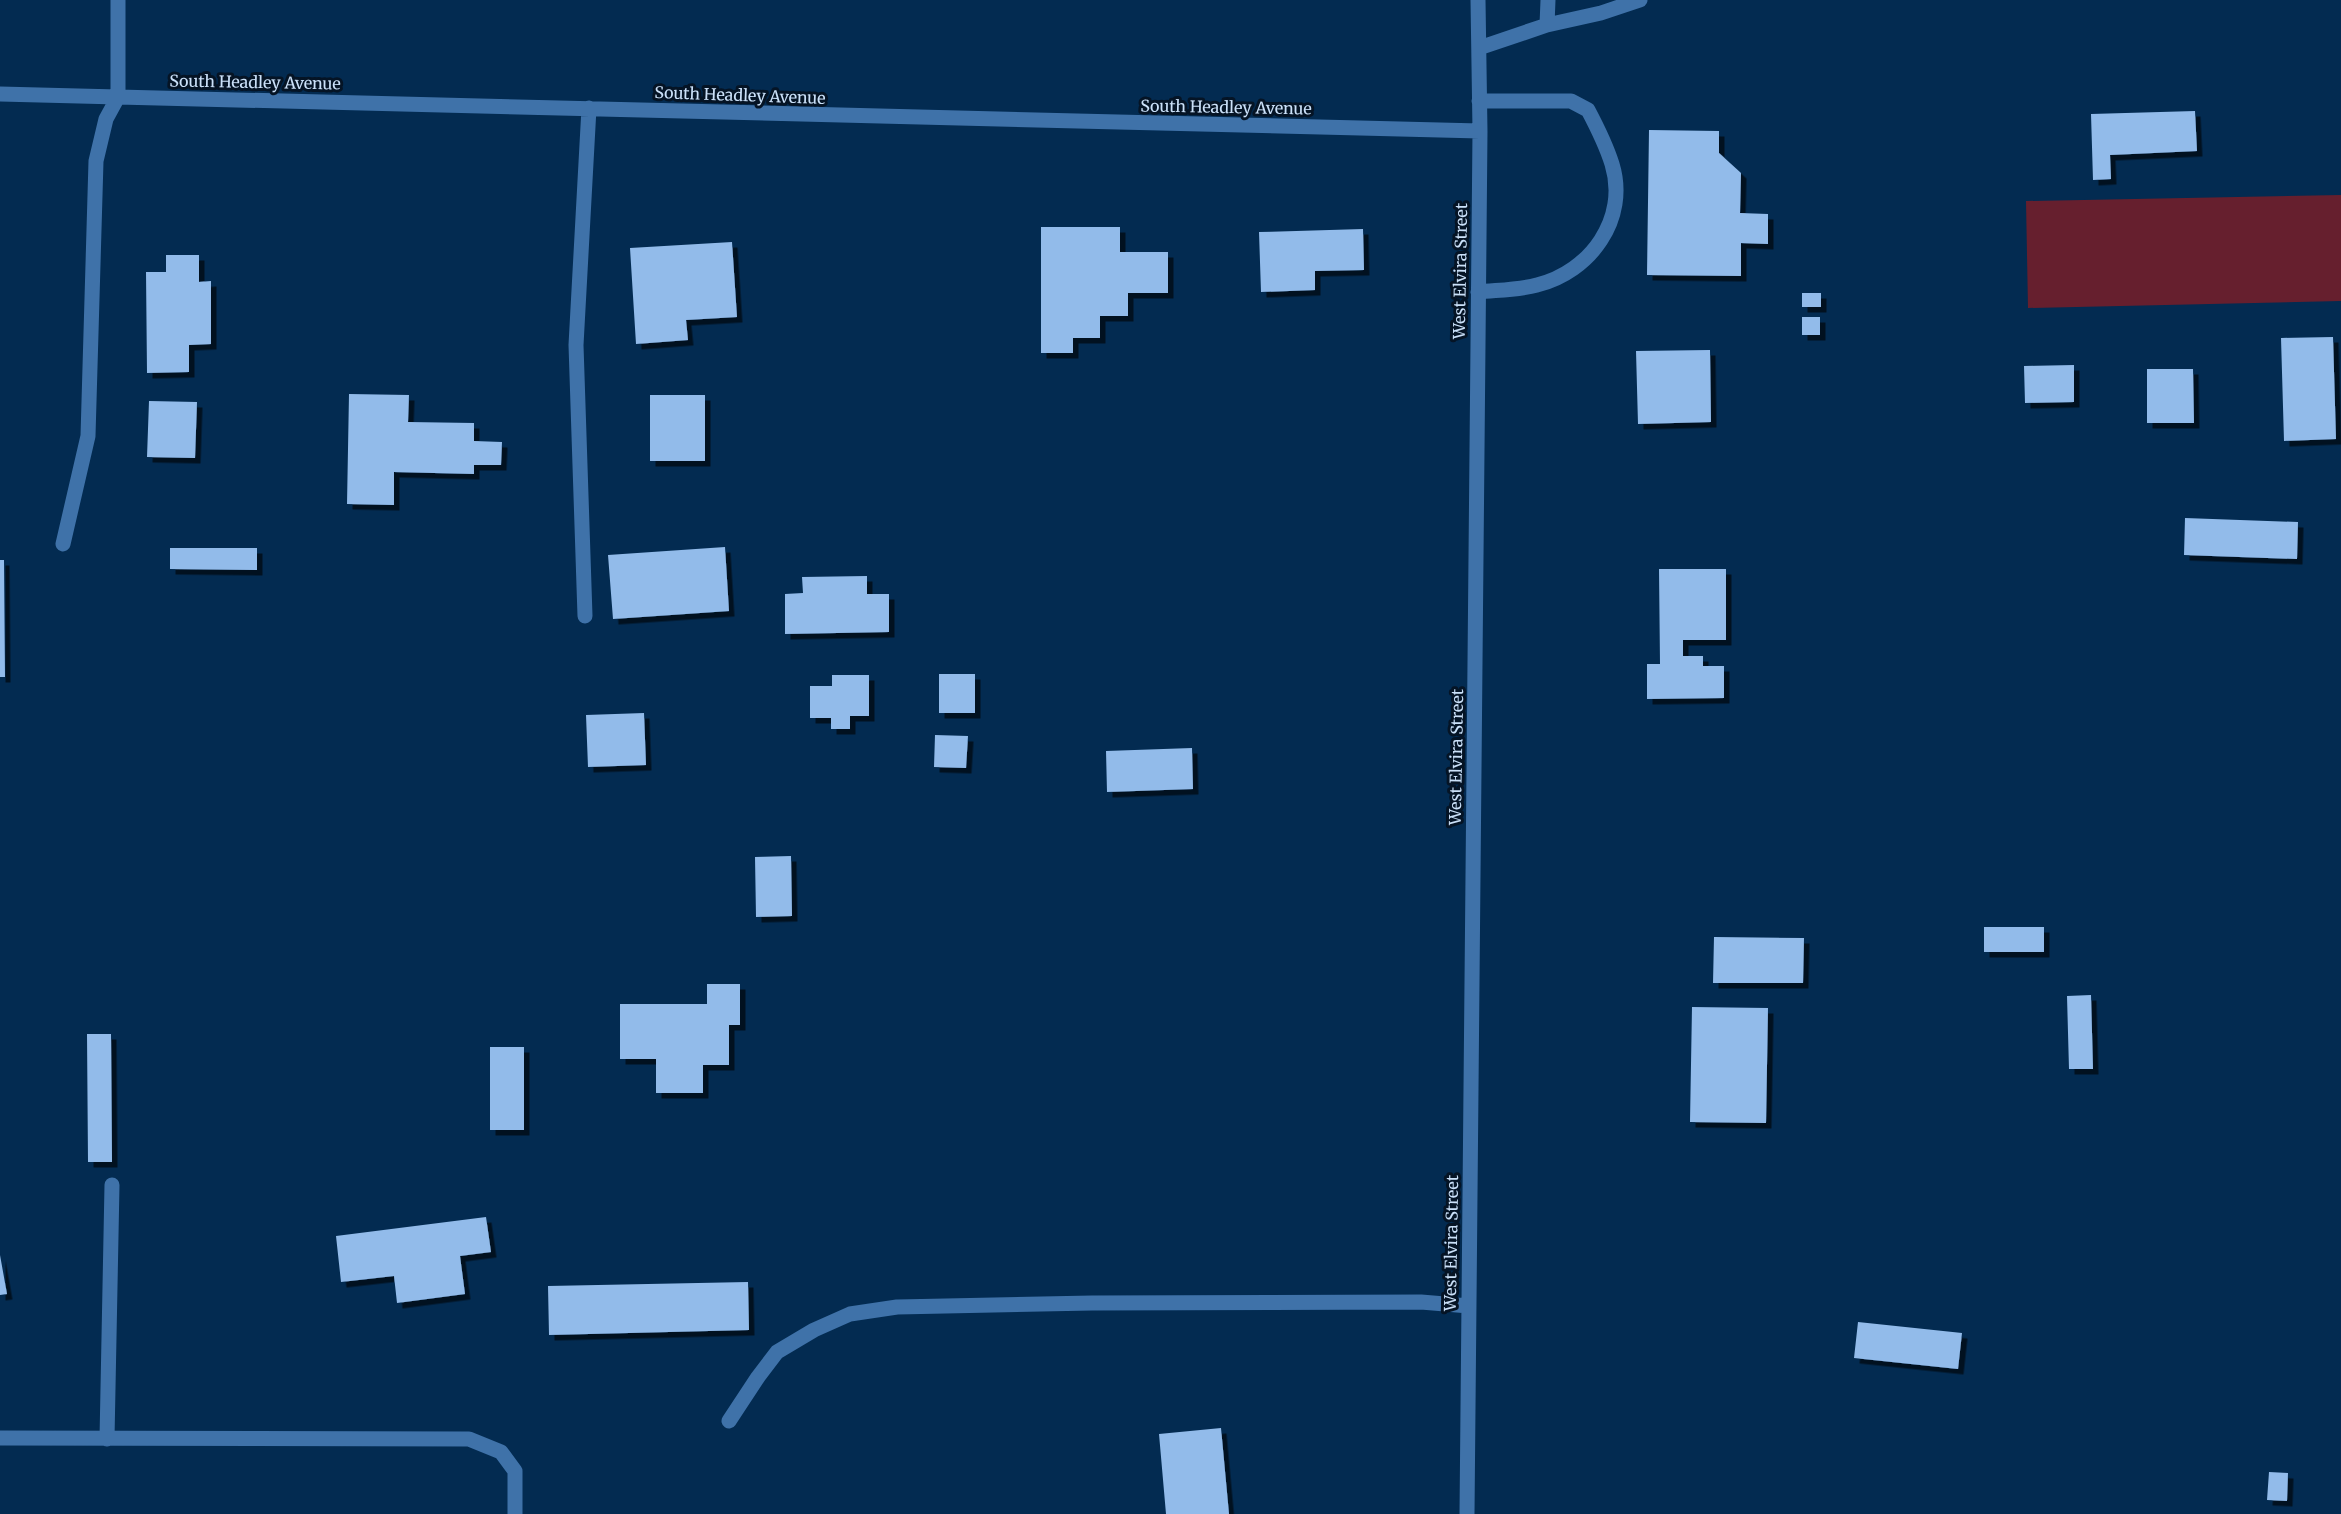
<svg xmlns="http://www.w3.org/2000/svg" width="2341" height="1514" font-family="Merriweather,serif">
	<defs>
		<filter id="shadow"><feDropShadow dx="5.5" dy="5.5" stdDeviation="0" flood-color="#0009"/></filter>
	</defs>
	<rect width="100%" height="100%" fill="#032b51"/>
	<path fill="#661f2e" d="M 2341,195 L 2341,301 L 2028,308 L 2026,201 Z"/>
	<path fill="#92bbea" filter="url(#shadow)" d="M 2195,111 L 2197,151 L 2110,155 L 2111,179 L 2093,180 L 2091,114 Z
		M 1649,130 L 1719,131 L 1719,153 L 1741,173 L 1740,213 L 1768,214 L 1768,244 L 1741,243 L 1741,276 L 1647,275 Z
		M 1041,227 L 1120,227 L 1120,252 L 1168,252 L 1168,293 L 1128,293 L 1128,316 L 1100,316 L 1100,338 L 1073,338 L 1073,353 L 1041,353 Z
		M 1363,229 L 1364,270 L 1315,271 L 1315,290 L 1261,292 L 1259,232 Z
		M 732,242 L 737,317 L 686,320 L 688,340 L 636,344 L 630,248 Z
		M 166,255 L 199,255 L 199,282 L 211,281 L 211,344 L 189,345 L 189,372 L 147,373 L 146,272 L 166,272 Z
		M 1802,293 L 1821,293 L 1821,307 L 1802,307 Z
		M 1802,317 L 1820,317 L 1820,335 L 1802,335 Z
		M 2333,337 L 2336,439 L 2284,441 L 2281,338 Z
		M 1710,350 L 1711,422 L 1638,424 L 1636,351 Z
		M 2074,365 L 2074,402 L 2025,403 L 2024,366 Z
		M 2147,369 L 2193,369 L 2194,423 L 2147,423 Z
		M 349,394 L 409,395 L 408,422 L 474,423 L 474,441 L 502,442 L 501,465 L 474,465 L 474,474 L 394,472 L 394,505 L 347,504 Z
		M 650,395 L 705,395 L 705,461 L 650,461 Z
		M 149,401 L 197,402 L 195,458 L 147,457 Z
		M 2185,518 L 2298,522 L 2297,559 L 2184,555 Z
		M 725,547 L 729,611 L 613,619 L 608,555 Z
		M 170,548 L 257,548 L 257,570 L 170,569 Z
		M 0,560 L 4,560 L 5,677 L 0,677 Z
		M 1659,569 L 1726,569 L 1726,640 L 1683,640 L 1683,656 L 1703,656 L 1703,666 L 1724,666 L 1724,698 L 1647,699 L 1647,664 L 1660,664 Z
		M 867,576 L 867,594 L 889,594 L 889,632 L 785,634 L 785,594 L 803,593 L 802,577 Z
		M 939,674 L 975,674 L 975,713 L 939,713 Z
		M 832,675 L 869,675 L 869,716 L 850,716 L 850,729 L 831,729 L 831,718 L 810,718 L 810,686 L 832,686 Z
		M 644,713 L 646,765 L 588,767 L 586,715 Z
		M 935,735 L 968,736 L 966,768 L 934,767 Z
		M 1192,748 L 1193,789 L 1107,792 L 1106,751 Z
		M 791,856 L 792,916 L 756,917 L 755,857 Z
		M 1984,927 L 2044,927 L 2044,952 L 1984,952 Z
		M 1714,937 L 1804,938 L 1803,983 L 1713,983 Z
		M 707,984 L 740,984 L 740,1025 L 729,1025 L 729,1065 L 703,1065 L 703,1093 L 656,1093 L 656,1059 L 620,1059 L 620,1004 L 707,1004 Z
		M 2091,995 L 2093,1069 L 2069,1069 L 2067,996 Z
		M 1692,1007 L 1768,1008 L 1766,1123 L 1690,1122 Z
		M 87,1034 L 111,1034 L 112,1162 L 88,1162 Z
		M 490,1047 L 524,1047 L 524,1130 L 490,1130 Z
		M 486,1217 L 491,1252 L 460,1256 L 465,1294 L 397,1303 L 394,1276 L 341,1282 L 336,1236 Z
		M 0,1255 L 7,1294 L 0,1295 Z
		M 748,1282 L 749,1330 L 549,1335 L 548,1286 Z
		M 1858,1322 L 1962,1333 L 1958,1369 L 1854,1358 Z
		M 1221,1428 L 1229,1514 L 1166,1514 L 1159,1434 Z
		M 2269,1472 L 2288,1473 L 2287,1501 L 2267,1500 Z"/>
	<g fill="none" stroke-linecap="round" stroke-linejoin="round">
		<path stroke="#3f72a9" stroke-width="15" d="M 1547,25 L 1548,0
			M 1479,48 L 1547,25 L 1601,13 L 1640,0
			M 0,94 L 1480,131
			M 1478,292 C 1497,290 1519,290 1537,285 C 1590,272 1629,219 1612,164 C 1606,145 1597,127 1588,110 L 1571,101 L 1479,101
			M 63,544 L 88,436 L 96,161 L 106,119 L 118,97 L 118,0
			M 585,616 L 576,345 L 589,108
			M 729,1421 L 758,1377 L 777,1352 L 814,1330 L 850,1314 L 897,1307 L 1092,1303 L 1421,1302 L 1469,1306
			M 0,1438 L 469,1439 L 501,1452 L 515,1471 L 515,1514
			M 107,1439 L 112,1185
			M 1467,1514 L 1480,131 L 1478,0"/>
	</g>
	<g text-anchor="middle" stroke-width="6" stroke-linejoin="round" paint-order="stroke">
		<g font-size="16" fill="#cbe1f9" stroke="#051425">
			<text transform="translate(255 82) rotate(1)" y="6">South Headley Avenue</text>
			<text transform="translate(740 95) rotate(2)" y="6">South Headley Avenue</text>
			<text transform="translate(1226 107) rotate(1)" y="6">South Headley Avenue</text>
			<text transform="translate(1460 271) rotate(-89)" y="6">West Elvira Street</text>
			<text transform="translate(1456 757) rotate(-89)" y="6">West Elvira Street</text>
			<text transform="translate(1451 1243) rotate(-89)" y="6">West Elvira Street</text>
		</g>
	</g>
</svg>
